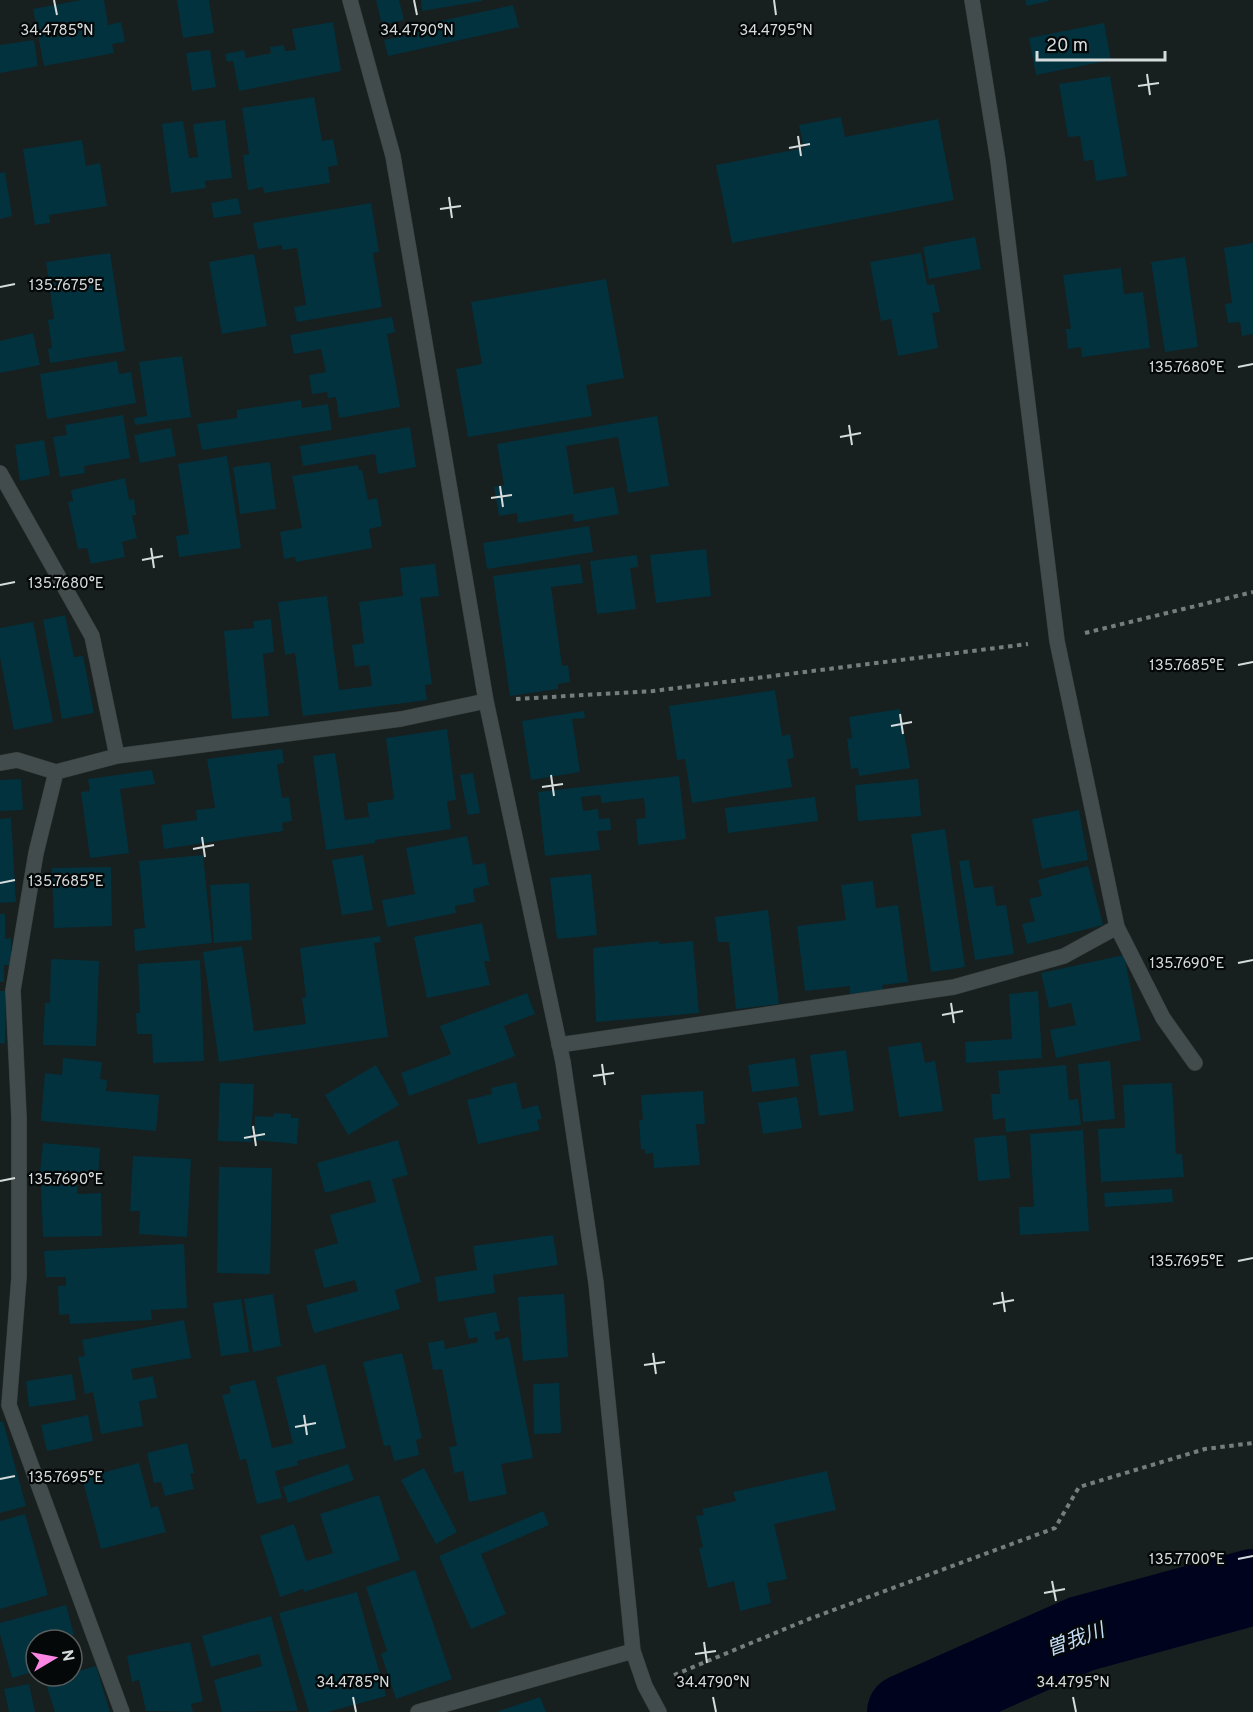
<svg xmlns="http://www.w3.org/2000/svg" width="1253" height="1712" font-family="Overpass,'Noto Sans JP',sans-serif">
	<rect width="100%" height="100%" fill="#171f1f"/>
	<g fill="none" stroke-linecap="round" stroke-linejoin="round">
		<path stroke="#00031e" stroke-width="76" d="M 905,1712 L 1081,1634 L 1253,1587"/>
	</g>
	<path fill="#03323f" d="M 81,0 L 104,0 L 108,25 L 121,22 L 125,42 L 112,44 L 114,53 L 44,66 L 33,9 Z
		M 177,0 L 209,0 L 214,33 L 183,38 Z
		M 376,0 L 399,0 L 404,20 L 382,25 Z
		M 421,0 L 482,0 L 482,1 L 422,11 Z
		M 1025,0 L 1049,0 L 1049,1 L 1027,6 Z
		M 513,5 L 519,27 L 388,56 L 384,40 L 428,30 L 427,24 Z
		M 333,22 L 341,71 L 239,91 L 233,61 L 227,62 L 225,54 L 244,50 L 246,58 L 271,53 L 270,47 L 284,45 L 285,51 L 296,50 L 292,29 Z
		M 1104,23 L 1111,60 L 1036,75 L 1029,38 Z
		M 34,40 L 38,66 L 0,73 L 0,45 Z
		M 210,50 L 216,87 L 192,91 L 186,53 Z
		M 1110,76 L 1127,176 L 1096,181 L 1093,160 L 1084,161 L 1080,136 L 1068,137 L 1059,84 Z
		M 314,97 L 322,141 L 333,139 L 338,165 L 328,167 L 330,183 L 264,193 L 263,187 L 248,190 L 243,155 L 249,154 L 242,108 Z
		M 841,117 L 845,137 L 938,119 L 954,200 L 732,243 L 716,165 L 804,148 L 799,125 Z
		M 225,120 L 232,178 L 205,181 L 206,188 L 171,193 L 162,124 L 183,121 L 189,158 L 198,157 L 193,124 Z
		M 82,140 L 86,166 L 100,163 L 107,206 L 49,215 L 50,223 L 35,225 L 23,149 Z
		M 5,172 L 12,216 L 0,219 L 0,173 Z
		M 238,198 L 241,214 L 214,218 L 211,203 Z
		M 371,203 L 379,252 L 373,253 L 382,307 L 297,322 L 294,307 L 306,305 L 297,248 L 282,250 L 282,245 L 258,249 L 253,223 Z
		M 975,237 L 981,269 L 929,279 L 923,247 Z
		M 1253,243 L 1253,334 L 1242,336 L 1240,322 L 1228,323 L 1225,304 L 1232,303 L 1224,248 Z
		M 110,253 L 125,351 L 50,363 L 48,349 L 52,348 L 48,320 L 54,319 L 46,262 Z
		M 921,253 L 927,285 L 934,284 L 940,312 L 932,313 L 938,348 L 898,356 L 891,319 L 881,321 L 870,262 Z
		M 254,254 L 267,326 L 222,334 L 209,262 Z
		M 1185,257 L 1198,347 L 1165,352 L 1151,262 Z
		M 1121,268 L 1124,294 L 1143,292 L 1150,348 L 1082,357 L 1081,347 L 1068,349 L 1066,329 L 1071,329 L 1063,275 Z
		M 606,279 L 624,378 L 586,385 L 592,416 L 468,437 L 456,369 L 482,364 L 471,302 Z
		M 392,317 L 395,332 L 387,334 L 400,407 L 339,418 L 336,397 L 328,398 L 327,392 L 312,394 L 309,375 L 326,372 L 321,349 L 294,354 L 290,335 Z
		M 33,333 L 40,365 L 0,373 L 0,341 Z
		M 182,356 L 191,417 L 135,425 L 134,418 L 147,416 L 139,362 Z
		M 117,361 L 119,374 L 131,372 L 136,403 L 47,419 L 40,374 Z
		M 301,400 L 302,408 L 328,404 L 332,430 L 202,450 L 197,424 L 237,418 L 237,410 Z
		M 123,415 L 130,458 L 84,466 L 85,473 L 60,477 L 53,437 L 67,435 L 65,425 Z
		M 657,416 L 669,486 L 628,493 L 618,437 L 566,446 L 574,494 L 614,487 L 619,514 L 574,522 L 573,514 L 518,523 L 517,513 L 499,516 L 494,487 L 504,485 L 497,444 Z
		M 410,427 L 416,467 L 378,474 L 375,454 L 303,466 L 300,446 Z
		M 171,428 L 176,456 L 140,463 L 134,435 Z
		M 44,440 L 50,475 L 20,481 L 15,445 Z
		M 227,456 L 241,548 L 179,557 L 176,536 L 189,534 L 178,464 Z
		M 270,462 L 276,509 L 240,514 L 233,467 Z
		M 358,465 L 359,470 L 362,470 L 368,500 L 377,498 L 382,526 L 369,529 L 372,548 L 296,562 L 295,557 L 284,559 L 280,532 L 302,528 L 292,476 Z
		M 125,478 L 129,500 L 134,499 L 136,515 L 132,515 L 137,538 L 122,542 L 125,557 L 91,564 L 87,548 L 78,549 L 68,502 L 73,501 L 71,490 Z
		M 589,526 L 593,552 L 487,569 L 483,543 Z
		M 706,549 L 711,596 L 656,603 L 650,555 Z
		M 637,555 L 638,567 L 630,568 L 636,609 L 597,614 L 590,561 Z
		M 435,564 L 439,596 L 420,598 L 432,684 L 425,685 L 427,700 L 303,716 L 295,653 L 285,655 L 278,602 L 327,596 L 339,690 L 372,686 L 369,665 L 355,667 L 352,645 L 364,643 L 359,602 L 403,596 L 400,568 Z
		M 580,564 L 583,583 L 551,587 L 562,666 L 568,665 L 570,682 L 558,684 L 558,689 L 510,696 L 493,576 Z
		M 65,615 L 74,657 L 83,656 L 94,713 L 62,719 L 43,620 Z
		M 271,619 L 274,652 L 263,654 L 269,716 L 232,719 L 224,631 L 254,628 L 253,621 Z
		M 33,622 L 53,722 L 14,730 L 0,657 L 0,628 Z
		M 775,690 L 782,736 L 790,734 L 794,758 L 787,759 L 792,787 L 692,803 L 685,759 L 677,760 L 669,706 Z
		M 900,709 L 910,768 L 859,776 L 858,768 L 851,769 L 847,739 L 852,738 L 849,717 Z
		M 584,711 L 585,718 L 572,719 L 580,772 L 531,780 L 522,721 Z
		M 447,729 L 456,800 L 447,801 L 451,829 L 375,840 L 375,843 L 326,850 L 313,756 L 335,753 L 345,820 L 369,817 L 367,803 L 394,799 L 386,738 Z
		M 282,749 L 284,763 L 277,764 L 282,798 L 289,797 L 292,821 L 282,823 L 283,831 L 164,849 L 161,825 L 197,820 L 196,810 L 215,808 L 207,759 Z
		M 152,770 L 155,784 L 120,789 L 129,853 L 90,858 L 81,792 L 90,791 L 88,779 Z
		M 473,773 L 480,813 L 468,815 L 460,775 Z
		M 679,776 L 686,839 L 638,845 L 636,819 L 646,818 L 644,798 L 602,803 L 600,795 L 581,797 L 583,811 L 598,809 L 599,819 L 610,818 L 611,830 L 597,831 L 600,850 L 545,856 L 538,792 Z
		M 21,779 L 23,810 L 0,811 L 0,780 Z
		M 918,779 L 921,816 L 858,821 L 855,785 Z
		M 815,797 L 818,821 L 728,833 L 725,808 Z
		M 1079,810 L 1088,860 L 1042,869 L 1032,819 Z
		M 11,818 L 16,902 L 0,903 L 0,819 Z
		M 945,829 L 965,967 L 931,972 L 911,834 Z
		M 467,836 L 473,865 L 485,863 L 489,885 L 473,889 L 475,902 L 455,906 L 456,913 L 387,927 L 382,900 L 415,894 L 406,848 Z
		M 203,855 L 212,943 L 135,951 L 134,929 L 145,928 L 139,861 Z
		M 363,855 L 373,910 L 342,915 L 332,860 Z
		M 969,860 L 974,888 L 993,886 L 996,906 L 1006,905 L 1014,954 L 975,960 L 959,861 Z
		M 1088,866 L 1103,925 L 1027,944 L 1022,924 L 1035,921 L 1029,899 L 1042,896 L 1038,880 Z
		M 111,867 L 112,926 L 54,928 L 52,868 Z
		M 591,874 L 597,935 L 557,939 L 550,878 Z
		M 873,881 L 876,908 L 898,905 L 908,982 L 882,985 L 883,990 L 850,994 L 850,986 L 805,991 L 797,926 L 846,920 L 841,885 Z
		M 249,883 L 252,940 L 214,943 L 210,885 Z
		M 768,910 L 779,1004 L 736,1009 L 729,942 L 718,942 L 715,917 Z
		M 0,914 L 5,914 L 5,939 L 11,938 L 11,965 L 4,965 L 4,982 L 0,982 Z
		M 482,923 L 490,961 L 484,961 L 490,985 L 427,998 L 414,937 Z
		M 380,936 L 381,942 L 374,943 L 388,1037 L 219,1062 L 203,952 L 242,946 L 254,1031 L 306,1024 L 302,998 L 306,997 L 300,948 Z
		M 659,941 L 659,944 L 693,941 L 699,1013 L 596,1022 L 593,948 Z
		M 1124,955 L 1141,1040 L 1056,1058 L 1050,1030 L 1076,1025 L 1071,1003 L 1049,1008 L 1041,973 Z
		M 51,959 L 99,961 L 96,1046 L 43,1045 L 45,1003 L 50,1003 Z
		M 200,960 L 204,1061 L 153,1063 L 152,1034 L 137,1034 L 136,1013 L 140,1013 L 138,964 Z
		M 0,991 L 6,991 L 5,1044 L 0,1043 Z
		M 1038,991 L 1042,1058 L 966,1063 L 965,1042 L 1012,1039 L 1009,994 Z
		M 527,993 L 535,1014 L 504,1026 L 515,1056 L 409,1096 L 401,1073 L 451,1054 L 440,1026 Z
		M 921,1042 L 925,1063 L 935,1061 L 943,1111 L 899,1117 L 888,1047 Z
		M 846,1050 L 854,1111 L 819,1116 L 810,1055 Z
		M 63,1058 L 102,1062 L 100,1079 L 107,1080 L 106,1091 L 159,1095 L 156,1131 L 41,1121 L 45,1073 L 62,1075 Z
		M 795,1058 L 799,1086 L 752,1092 L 748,1065 Z
		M 1110,1061 L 1115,1119 L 1083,1122 L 1078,1064 Z
		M 376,1065 L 399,1105 L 348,1135 L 325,1095 Z
		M 1066,1065 L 1069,1100 L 1078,1099 L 1081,1125 L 1006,1132 L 1005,1118 L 993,1120 L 991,1094 L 1000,1094 L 998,1071 Z
		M 516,1082 L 522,1109 L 538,1105 L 542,1119 L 537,1120 L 540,1130 L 478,1144 L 467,1100 L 492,1094 L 491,1088 Z
		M 220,1083 L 254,1084 L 251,1142 L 218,1141 Z
		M 1172,1083 L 1176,1154 L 1182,1154 L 1184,1177 L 1101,1182 L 1098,1129 L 1125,1128 L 1123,1085 Z
		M 703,1091 L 705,1124 L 696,1124 L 700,1165 L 654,1168 L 653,1153 L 645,1154 L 645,1149 L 641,1150 L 639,1120 L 643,1120 L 641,1095 Z
		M 797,1097 L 802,1128 L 763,1134 L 758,1103 Z
		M 274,1113 L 291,1114 L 291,1118 L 299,1118 L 297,1144 L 254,1140 L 255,1116 L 273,1117 Z
		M 1083,1130 L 1089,1231 L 1020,1235 L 1019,1207 L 1034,1207 L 1030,1134 Z
		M 1006,1135 L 1010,1178 L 978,1181 L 974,1138 Z
		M 398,1140 L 408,1175 L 392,1179 L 421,1282 L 395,1290 L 400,1309 L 314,1333 L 306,1305 L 358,1291 L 355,1280 L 324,1288 L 314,1250 L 338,1243 L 330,1215 L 376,1202 L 370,1180 L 325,1193 L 317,1163 Z
		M 43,1143 L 100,1148 L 98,1179 L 40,1173 Z
		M 133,1156 L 191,1159 L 187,1237 L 139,1234 L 140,1211 L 130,1211 Z
		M 219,1167 L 272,1168 L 270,1274 L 217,1273 Z
		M 77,1184 L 77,1194 L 101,1193 L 102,1236 L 43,1237 L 41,1185 Z
		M 1172,1189 L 1173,1202 L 1105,1207 L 1104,1193 Z
		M 553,1235 L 558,1265 L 493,1275 L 495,1293 L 438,1302 L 435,1277 L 477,1270 L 473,1246 Z
		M 184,1244 L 187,1308 L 151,1310 L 152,1320 L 70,1324 L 69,1314 L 59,1315 L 58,1286 L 66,1286 L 66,1277 L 46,1277 L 44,1251 Z
		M 273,1294 L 281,1346 L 253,1352 L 244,1299 Z
		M 564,1294 L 568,1357 L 523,1361 L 518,1297 Z
		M 241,1299 L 249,1352 L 221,1356 L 213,1303 Z
		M 496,1312 L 500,1331 L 494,1332 L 496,1340 L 509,1337 L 533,1458 L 501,1464 L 507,1494 L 469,1502 L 463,1471 L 454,1473 L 449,1447 L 457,1446 L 442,1369 L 433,1370 L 428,1343 L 444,1340 L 445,1349 L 478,1342 L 477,1337 L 469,1339 L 464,1318 Z
		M 184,1320 L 191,1358 L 131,1369 L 133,1380 L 153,1376 L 157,1398 L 139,1401 L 143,1426 L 101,1434 L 93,1392 L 85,1394 L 78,1357 L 85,1356 L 82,1340 Z
		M 402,1353 L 422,1438 L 416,1440 L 419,1455 L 394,1461 L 390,1445 L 384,1446 L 363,1362 Z
		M 325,1364 L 346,1448 L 297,1461 L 298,1465 L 275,1471 L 282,1498 L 257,1504 L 246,1459 L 240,1460 L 222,1395 L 231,1393 L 229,1386 L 255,1380 L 272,1448 L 293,1443 L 276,1377 Z
		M 72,1374 L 76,1400 L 29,1407 L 26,1381 Z
		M 559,1383 L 561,1433 L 534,1434 L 533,1384 Z
		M 88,1415 L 93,1441 L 47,1451 L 41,1425 Z
		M 3,1421 L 26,1506 L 0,1513 L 0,1422 Z
		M 187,1443 L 194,1473 L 190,1474 L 194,1489 L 165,1496 L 161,1482 L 154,1483 L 147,1453 Z
		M 139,1463 L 151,1508 L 158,1506 L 166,1532 L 101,1549 L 82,1478 Z
		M 348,1464 L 354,1480 L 288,1503 L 283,1487 Z
		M 424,1468 L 457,1532 L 436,1544 L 401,1480 Z
		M 827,1471 L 836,1510 L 774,1524 L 787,1579 L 767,1583 L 771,1603 L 740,1611 L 734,1581 L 708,1588 L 699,1548 L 703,1547 L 696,1516 L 704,1515 L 702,1509 L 736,1501 L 733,1492 Z
		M 379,1495 L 400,1560 L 304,1592 L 303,1589 L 280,1597 L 260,1536 L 294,1524 L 306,1561 L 333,1553 L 320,1514 Z
		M 543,1511 L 549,1525 L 481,1554 L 506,1614 L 471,1629 L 439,1556 Z
		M 25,1514 L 48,1595 L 0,1609 L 0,1521 Z
		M 415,1570 L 452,1679 L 396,1699 L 381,1654 L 387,1651 L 366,1587 Z
		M 357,1592 L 386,1696 L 328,1712 L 309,1712 L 279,1613 Z
		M 66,1605 L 74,1635 L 66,1636 L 67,1640 L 36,1640 L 36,1671 L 12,1678 L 0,1634 L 0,1623 Z
		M 271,1616 L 298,1711 L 222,1712 L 214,1680 L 262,1666 L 259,1654 L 211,1667 L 202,1636 Z
		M 190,1642 L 203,1701 L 191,1704 L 193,1712 L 146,1711 L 139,1680 L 132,1682 L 127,1656 Z
		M 96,1666 L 110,1712 L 55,1712 L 45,1681 L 72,1676 L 72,1673 Z
		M 29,1684 L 35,1712 L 9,1712 L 4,1689 Z
		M 540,1697 L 546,1712 L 496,1712 Z"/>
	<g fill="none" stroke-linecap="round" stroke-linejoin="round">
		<g stroke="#363c3c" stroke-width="16">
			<path id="minor" d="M 350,0 L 393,156 L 486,701 L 563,1062 L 596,1283 L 633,1651 L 645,1686 L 659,1712
				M 972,0 L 998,161 L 1057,641 L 1117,927 L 1163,1018 L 1195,1063
				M 0,473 L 92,636 L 117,756
				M 0,763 L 17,760 L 56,772 L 117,756 L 401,719 L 486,701
				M 56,772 L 36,853 L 13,990 L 19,1117 L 19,1277 L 9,1405 L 122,1712
				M 559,1045 L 954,987 L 1064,956 L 1117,927
				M 418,1712 L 633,1651"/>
		</g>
		<path stroke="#767d7d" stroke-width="4" stroke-dasharray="4.5 4.5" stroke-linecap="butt" d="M 1085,633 L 1253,592
			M 516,699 L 653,691 L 1028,644
			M 674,1675 L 809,1619 L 1055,1528 L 1079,1487 L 1205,1449 L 1253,1443"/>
		<use href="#minor" stroke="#424c4c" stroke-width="15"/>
	</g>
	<path fill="none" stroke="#d6dcdc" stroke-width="2" d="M 54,0 L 57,15M 414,0 L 417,15M 774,0 L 776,15M 1147,74 L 1150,95M 1138,86 L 1159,83M 798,136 L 801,156M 789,148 L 810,144M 449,197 L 452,218M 440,209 L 461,206M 0,287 L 15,284M 1238,367 L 1253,364M 849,425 L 852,445M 840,437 L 861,433M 500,486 L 503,507M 491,498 L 512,495M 151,548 L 154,568M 142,560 L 163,556M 0,585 L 15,582M 1238,665 L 1253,662M 900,714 L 903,734M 891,726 L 912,722M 551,775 L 554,796M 542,787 L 563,784M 202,837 L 205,857M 193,849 L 214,845M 0,883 L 15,880M 1238,963 L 1253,960M 951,1003 L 954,1023M 942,1015 L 963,1011M 602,1064 L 605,1085M 593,1076 L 614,1073M 253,1126 L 256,1146M 244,1138 L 265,1134M 0,1181 L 15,1178M 1238,1261 L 1253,1258M 1002,1292 L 1005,1312M 993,1304 L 1014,1300M 653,1353 L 656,1374M 644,1365 L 665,1362M 304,1415 L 307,1435M 295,1427 L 316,1423M 0,1479 L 15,1476M 1238,1559 L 1253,1556M 1052,1581 L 1056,1601M 1044,1593 L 1065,1589M 704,1642 L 707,1663M 695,1654 L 716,1651M 353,1697 L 356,1712M 713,1697 L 716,1712M 1073,1697 L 1076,1712"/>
	<g text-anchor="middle" stroke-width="4.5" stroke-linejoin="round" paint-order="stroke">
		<g font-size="20" font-style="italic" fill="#c2dcf7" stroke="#050808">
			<text transform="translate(1075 1639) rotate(-20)" y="7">曽我川</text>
		</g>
	</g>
	<g font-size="15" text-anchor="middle" fill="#d6dcdc" stroke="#050808" stroke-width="4.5" stroke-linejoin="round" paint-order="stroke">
		<text x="57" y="35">34.4785°N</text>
		<text x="417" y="35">34.4790°N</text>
		<text x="776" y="35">34.4795°N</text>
		<text x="66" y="290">135.7675°E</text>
		<text x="1187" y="372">135.7680°E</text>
		<text x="66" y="588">135.7680°E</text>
		<text x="1187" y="670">135.7685°E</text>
		<text x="66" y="886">135.7685°E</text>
		<text x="1187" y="968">135.7690°E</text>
		<text x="66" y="1184">135.7690°E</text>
		<text x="1187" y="1266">135.7695°E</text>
		<text x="66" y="1482">135.7695°E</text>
		<text x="1187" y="1564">135.7700°E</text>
		<text x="353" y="1687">34.4785°N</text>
		<text x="713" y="1687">34.4790°N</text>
		<text x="1073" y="1687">34.4795°N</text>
	</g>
	<g transform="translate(54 1658) rotate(80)"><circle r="28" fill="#050808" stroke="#595d5d" stroke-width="1.5"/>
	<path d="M0-4.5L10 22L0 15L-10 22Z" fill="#fd86e2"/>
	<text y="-9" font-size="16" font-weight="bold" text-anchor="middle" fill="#d6dcdc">N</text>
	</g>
	<path d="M1037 51v9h128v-9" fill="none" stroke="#d6dcdc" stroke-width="3"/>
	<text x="1046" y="51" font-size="18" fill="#d6dcdc" stroke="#050808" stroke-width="4.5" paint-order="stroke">20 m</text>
</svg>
